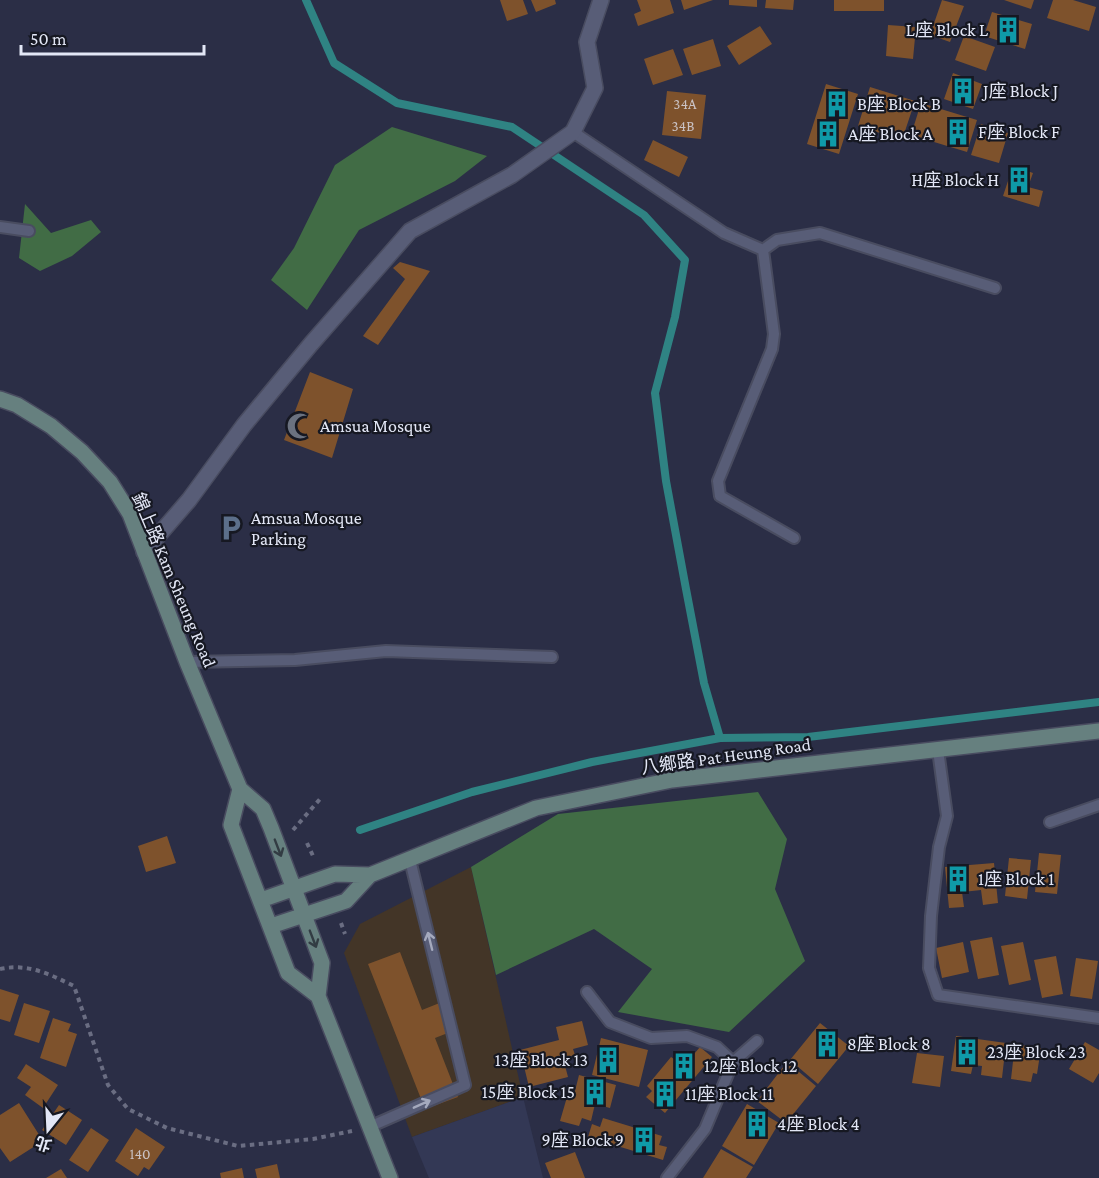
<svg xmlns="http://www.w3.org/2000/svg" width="1099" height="1178" font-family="'Crimson Pro','Noto Sans TC',serif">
	<rect width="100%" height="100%" fill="#2b2e46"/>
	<path fill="#433527" d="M 471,867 L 523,1097 L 412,1137 L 344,953 L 360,924 Z"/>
	<path fill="#333855" d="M 523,1097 L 543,1178 L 429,1178 L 412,1137 Z"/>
	<path fill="#416c45" d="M 392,127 L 487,156 L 455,181 L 359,230 L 307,310 L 271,280 L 294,248 L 335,165 Z
		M 25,204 L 51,233 L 91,220 L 101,232 L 72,256 L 40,271 L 19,258 Z
		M 758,792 L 787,839 L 775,889 L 805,961 L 729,1032 L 618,1012 L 652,969 L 594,929 L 496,975 L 471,867 L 558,814 Z"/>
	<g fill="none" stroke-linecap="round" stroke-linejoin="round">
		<path stroke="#2f8383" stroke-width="8" d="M 306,0 L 334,63 L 397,103 L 512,127 L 644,215 L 685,260 L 675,317 L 655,393 L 666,481 L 686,589 L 704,683 L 720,738
			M 360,830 L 472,792 L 592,762 L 720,738 L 808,737 L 1099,702"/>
	</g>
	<path fill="#7e522c" d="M 500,0 L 523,0 L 528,14 L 507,21 Z
		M 531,0 L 555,0 L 556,4 L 536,12 Z
		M 637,0 L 670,0 L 674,13 L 638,26 L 634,14 L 641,11 Z
		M 681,0 L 713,0 L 684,10 Z
		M 729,0 L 757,0 L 757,7 L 729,5 Z
		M 766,0 L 794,0 L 793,10 L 765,8 Z
		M 834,0 L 884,0 L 884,11 L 834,11 Z
		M 942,0 L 964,6 L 950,42 L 930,35 Z
		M 1004,0 L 1034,0 L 1031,9 Z
		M 1053,0 L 1073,0 L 1096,7 L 1089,31 L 1047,18 Z
		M 992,12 L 1032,24 L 1025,49 L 984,36 Z
		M 888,25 L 916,27 L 913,59 L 886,56 Z
		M 760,26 L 772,44 L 739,65 L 727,46 Z
		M 964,36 L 995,47 L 986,71 L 955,60 Z
		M 713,39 L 721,66 L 692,75 L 683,49 Z
		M 673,49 L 683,75 L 653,85 L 644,59 Z
		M 953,73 L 982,84 L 973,109 L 944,99 Z
		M 826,84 L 858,94 L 839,154 L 807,144 Z
		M 870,87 L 915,101 L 902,140 L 858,126 Z
		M 667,91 L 706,95 L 701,139 L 662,135 Z
		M 921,103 L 977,120 L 967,152 L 911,135 Z
		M 981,124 L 1008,133 L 999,163 L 971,155 Z
		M 653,140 L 688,157 L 679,177 L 644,160 Z
		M 1013,166 L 1033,173 L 1028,187 L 1043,191 L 1039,207 L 1003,196 Z
		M 400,262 L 430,271 L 378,345 L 363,336 L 405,279 L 393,268 Z
		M 310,372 L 353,389 L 332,458 L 284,440 Z
		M 167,836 L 176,863 L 146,872 L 138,846 Z
		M 1039,853 L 1061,855 L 1057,894 L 1035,892 Z
		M 1009,858 L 1031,860 L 1027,899 L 1005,896 Z
		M 994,863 L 998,903 L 983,905 L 981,890 L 972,891 L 962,892 L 964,907 L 949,908 L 945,867 Z
		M 992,937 L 999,975 L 978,979 L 970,941 Z
		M 963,942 L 969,972 L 942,978 L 936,948 Z
		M 1023,942 L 1031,980 L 1009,985 L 1001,946 Z
		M 400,952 L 422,1010 L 447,1000 L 458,1029 L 435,1038 L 458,1097 L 425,1109 L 368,964 Z
		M 1056,956 L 1063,994 L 1042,998 L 1034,960 Z
		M 1076,958 L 1098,961 L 1092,999 L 1070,996 Z
		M 0,989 L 19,995 L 10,1022 L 0,1019 Z
		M 24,1003 L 50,1011 L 39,1043 L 14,1035 Z
		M 53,1018 L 71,1024 L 68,1031 L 77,1034 L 66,1067 L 40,1058 Z
		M 582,1021 L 588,1045 L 573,1049 L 575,1055 L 563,1058 L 568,1077 L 529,1087 L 520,1050 L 559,1040 L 556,1027 Z
		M 820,1023 L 849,1046 L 818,1084 L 790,1060 Z
		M 956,1036 L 1006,1043 L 1002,1078 L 981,1075 L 982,1066 L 973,1065 L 971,1074 L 951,1071 Z
		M 601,1038 L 648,1050 L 639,1087 L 592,1075 Z
		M 1085,1042 L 1099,1050 L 1099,1073 L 1093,1083 L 1069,1069 Z
		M 1015,1044 L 1041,1048 L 1037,1074 L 1033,1073 L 1031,1082 L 1011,1079 Z
		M 700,1047 L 712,1057 L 665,1113 L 646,1097 L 652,1091 L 647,1086 L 671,1057 L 677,1061 L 682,1055 L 689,1060 Z
		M 917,1053 L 944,1056 L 940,1087 L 912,1083 Z
		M 787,1062 L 816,1086 L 786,1123 L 757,1101 Z
		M 26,1064 L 58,1085 L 43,1108 L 25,1095 L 31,1087 L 17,1078 Z
		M 579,1075 L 616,1085 L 610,1108 L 595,1104 L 591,1121 L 582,1118 L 579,1126 L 560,1121 L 567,1097 L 573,1099 Z
		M 19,1103 L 43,1141 L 10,1162 L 0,1148 L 0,1115 Z
		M 747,1104 L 779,1123 L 754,1165 L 722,1146 Z
		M 59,1105 L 82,1120 L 66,1145 L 42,1130 Z
		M 603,1118 L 662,1136 L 659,1145 L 667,1147 L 663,1160 L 588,1137 L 592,1124 L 600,1127 Z
		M 91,1128 L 109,1140 L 88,1172 L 69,1160 Z
		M 136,1128 L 165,1147 L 149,1170 L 144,1167 L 138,1176 L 115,1161 Z
		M 721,1149 L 753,1167 L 746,1178 L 703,1178 Z
		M 575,1152 L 585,1178 L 551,1178 L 545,1163 Z
		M 277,1164 L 280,1178 L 257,1178 L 255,1169 Z
		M 242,1168 L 244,1178 L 221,1178 L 220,1173 Z
		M 61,1169 L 67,1178 L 46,1178 Z"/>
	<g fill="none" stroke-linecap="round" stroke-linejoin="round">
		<g stroke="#494c60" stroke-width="14">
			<path id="service" d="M 573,132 L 724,233 L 763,250 L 777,240 L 820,233 L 995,288
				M 0,227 L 29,231
				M 763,250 L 774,334 L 772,349 L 718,481 L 720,496 L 794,538
				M 187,662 L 295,660 L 386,651 L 552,657
				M 938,750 L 947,816 L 939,847 L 931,916 L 929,968 L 938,995 L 1099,1018
				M 1050,822 L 1099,805
				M 587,992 L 610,1022 L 651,1038 L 687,1036 L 717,1047 L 733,1062
				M 369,1127 L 465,1085 L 410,860
				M 667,1178 L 705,1129 L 733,1062 L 757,1041"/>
		</g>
		<g stroke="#494c60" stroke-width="18">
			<path id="minor" d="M 144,552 L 189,500 L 244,425 L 311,344 L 410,231 L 512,175 L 573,132 L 595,88 L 587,42 L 601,0"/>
		</g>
		<g stroke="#494c60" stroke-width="18">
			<path id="secondary" d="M 0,399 L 17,405 L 51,426 L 82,452 L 110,482 L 130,514 L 187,662 L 240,789 L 263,809 L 271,828 L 322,963 L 318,996 L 390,1178
				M 240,789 L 231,825 L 288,973 L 318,996
				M 261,900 L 335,874 L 370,875 L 536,808 L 672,780 L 1099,731
				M 271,926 L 346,901 L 370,875"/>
		</g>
		<path stroke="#6a6d82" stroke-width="4" stroke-dasharray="4.5 4.5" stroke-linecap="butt" d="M 293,830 L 320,799
			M 307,843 L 314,858
			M 341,923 L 345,934
			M 0,969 C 28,963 49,974 74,986 L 108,1085 L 128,1109 L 167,1128 L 238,1146 L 313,1139 L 352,1131"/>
		<use href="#service" stroke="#585d77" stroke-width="10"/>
		<use href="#minor" stroke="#585d77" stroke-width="15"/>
		<use href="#secondary" stroke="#66807f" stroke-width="15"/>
	</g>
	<defs><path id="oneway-shaft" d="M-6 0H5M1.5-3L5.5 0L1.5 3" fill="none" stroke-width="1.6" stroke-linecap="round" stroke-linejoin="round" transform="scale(1.5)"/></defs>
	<g stroke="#323c43">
		<use href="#oneway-shaft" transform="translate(278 848) rotate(69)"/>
		<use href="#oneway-shaft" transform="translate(313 939) rotate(69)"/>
	</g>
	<g stroke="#a4a9bd">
		<use href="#oneway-shaft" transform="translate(430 941) rotate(-104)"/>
		<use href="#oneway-shaft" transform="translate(422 1104) rotate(-24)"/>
	</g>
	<defs>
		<g id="building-bare" transform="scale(2.07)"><path d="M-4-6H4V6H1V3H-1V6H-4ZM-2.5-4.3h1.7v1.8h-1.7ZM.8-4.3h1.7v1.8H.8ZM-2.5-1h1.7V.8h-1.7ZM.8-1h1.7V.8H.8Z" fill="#0f9aa8" stroke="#161822" stroke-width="2.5" paint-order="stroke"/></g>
		<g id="mosque-bare" transform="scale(2.07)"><path d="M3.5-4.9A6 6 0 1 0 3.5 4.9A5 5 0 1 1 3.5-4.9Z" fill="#6b7280" stroke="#161822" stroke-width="2.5" paint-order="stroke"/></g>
		<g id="parking-bare" transform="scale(2.07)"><path d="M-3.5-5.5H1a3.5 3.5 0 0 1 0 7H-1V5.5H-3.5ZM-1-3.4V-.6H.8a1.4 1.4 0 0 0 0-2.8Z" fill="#5c6f8a" stroke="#161822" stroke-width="2.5" paint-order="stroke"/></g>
	</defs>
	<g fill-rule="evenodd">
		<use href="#building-bare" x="1008" y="30"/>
		<use href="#building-bare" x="963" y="91"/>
		<use href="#building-bare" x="837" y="104"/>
		<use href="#building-bare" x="958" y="132"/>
		<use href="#building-bare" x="828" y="134"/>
		<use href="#building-bare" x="1019" y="180"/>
		<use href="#mosque-bare" x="300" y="426"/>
		<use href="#parking-bare" x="231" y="528"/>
		<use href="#building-bare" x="958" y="879"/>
		<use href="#building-bare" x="827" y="1044"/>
		<use href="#building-bare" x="967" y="1052"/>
		<use href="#building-bare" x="608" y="1060"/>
		<use href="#building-bare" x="684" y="1066"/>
		<use href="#building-bare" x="595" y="1092"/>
		<use href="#building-bare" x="665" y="1094"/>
		<use href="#building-bare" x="757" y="1124"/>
		<use href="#building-bare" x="644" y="1140"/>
	</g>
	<g text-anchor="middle" stroke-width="4.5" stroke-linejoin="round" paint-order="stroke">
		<g font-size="15" fill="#cac2c4">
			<text x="685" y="109">34A</text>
			<text x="683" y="131">34B</text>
			<text x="140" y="1159">140</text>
		</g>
		<g font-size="18" fill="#e3e7f6" stroke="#161822" text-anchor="start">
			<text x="988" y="36" text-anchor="end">L座 Block L</text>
			<text x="983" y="97">J座 Block J</text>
			<text x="857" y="110">B座 Block B</text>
			<text x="978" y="138">F座 Block F</text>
			<text x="848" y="140">A座 Block A</text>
			<text x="999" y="186" text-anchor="end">H座 Block H</text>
			<text x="320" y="432">Amsua Mosque</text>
			<text x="251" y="524">Amsua Mosque<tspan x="251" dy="21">Parking</tspan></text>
			<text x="978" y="885">1座 Block 1</text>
			<text x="847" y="1050">8座 Block 8</text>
			<text x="987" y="1058">23座 Block 23</text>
			<text x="588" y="1066" text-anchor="end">13座 Block 13</text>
			<text x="704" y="1072">12座 Block 12</text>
			<text x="575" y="1098" text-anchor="end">15座 Block 15</text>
			<text x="685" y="1100">11座 Block 11</text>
			<text x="777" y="1130">4座 Block 4</text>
			<text x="624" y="1146" text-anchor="end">9座 Block 9</text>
		</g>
		<g font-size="18" fill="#e3e7f6" stroke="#161822">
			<text transform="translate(174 580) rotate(67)" y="6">錦上路 Kam Sheung Road</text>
			<text transform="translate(726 756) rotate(-8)" y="6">八鄉路 Pat Heung Road</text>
		</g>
	</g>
	<g transform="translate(48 1130) rotate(198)" stroke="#161822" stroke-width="4.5" paint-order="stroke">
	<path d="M0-4.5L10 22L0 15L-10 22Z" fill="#e3e7f6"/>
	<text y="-9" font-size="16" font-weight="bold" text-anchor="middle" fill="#e3e7f6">北</text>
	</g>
	<path d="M21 45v9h183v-9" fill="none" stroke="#e3e7f6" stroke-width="3"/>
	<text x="30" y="45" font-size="18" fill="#e3e7f6" stroke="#161822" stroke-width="4.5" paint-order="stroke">50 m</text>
</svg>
